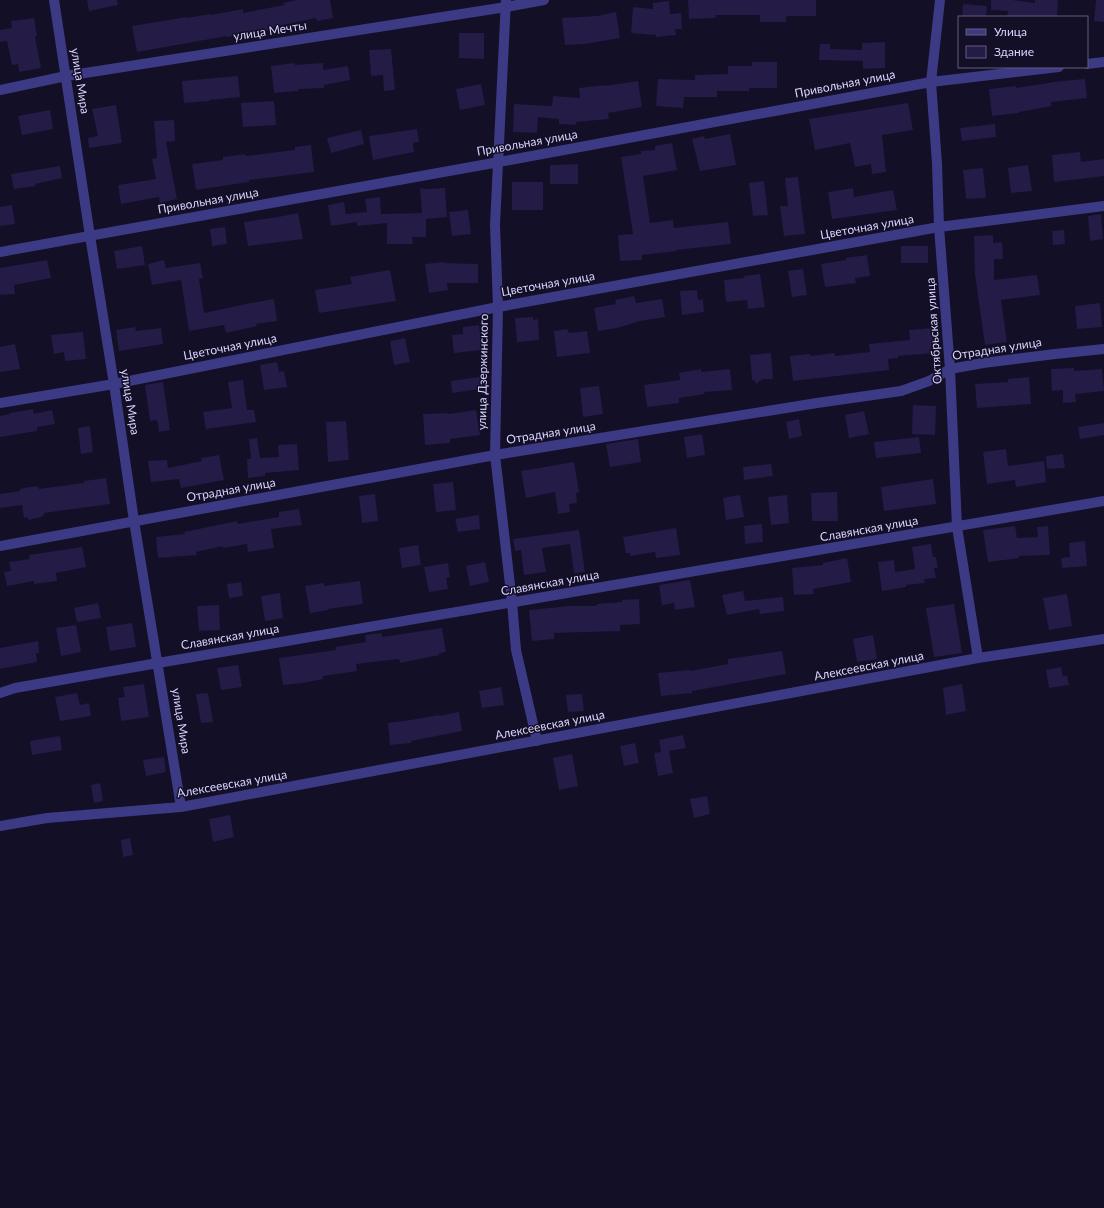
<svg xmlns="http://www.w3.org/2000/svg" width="1104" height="1208" font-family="Lato,sans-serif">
	<rect width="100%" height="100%" fill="#130f26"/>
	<path fill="#241b47" d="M 87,0 L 117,0 L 118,5 L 89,11 Z
		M 296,0 L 330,0 L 333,18 L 317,21 L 316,18 L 274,27 L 274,29 L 258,32 L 227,37 L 227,36 L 137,52 L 132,26 L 187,17 L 187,18 L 210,14 L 211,15 L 243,9 L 243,13 L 284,5 L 283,3 Z
		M 688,0 L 816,0 L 816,16 L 786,16 L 786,22 L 760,22 L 760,15 L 715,15 L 716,18 L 689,19 Z
		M 991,0 L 1012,0 L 1035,3 L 1035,0 L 1058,0 L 1057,17 L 1007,17 L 1008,11 L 991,10 Z
		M 1096,0 L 1104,0 L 1104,22 L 1094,21 Z
		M 669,1 L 670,14 L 681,13 L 682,29 L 675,29 L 676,35 L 656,37 L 656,35 L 631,33 L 633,7 L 653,9 L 653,3 Z
		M 963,4 L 987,6 L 986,17 L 962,17 Z
		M 616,12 L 620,38 L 585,44 L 565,45 L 562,18 L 597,16 Z
		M 34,18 L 37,36 L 35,37 L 41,68 L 19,72 L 18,64 L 12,65 L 7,41 L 0,42 L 0,30 L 12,28 L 11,21 Z
		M 459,33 L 484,33 L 484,59 L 459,58 Z
		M 885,42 L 885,68 L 863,69 L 863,61 L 819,60 L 820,44 L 830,44 L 830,49 L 862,50 L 862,43 Z
		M 391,49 L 395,90 L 384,91 L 383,75 L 371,76 L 369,50 Z
		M 752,62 L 777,62 L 777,88 L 749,88 L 749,91 L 717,91 L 717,97 L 684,97 L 683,108 L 656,106 L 658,79 L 695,80 L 695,75 L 728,74 L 728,66 L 752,66 Z
		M 295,63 L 295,65 L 323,63 L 323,70 L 348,66 L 350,80 L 324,85 L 324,88 L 298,89 L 298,91 L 274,93 L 271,66 Z
		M 238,76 L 240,97 L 209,100 L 210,101 L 184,103 L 182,81 Z
		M 1085,79 L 1087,98 L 1051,102 L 1052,106 L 1019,112 L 1019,113 L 992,116 L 989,89 L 1016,86 L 1016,88 L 1061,81 Z
		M 638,81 L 642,107 L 608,113 L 609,119 L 576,122 L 576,125 L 559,124 L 559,119 L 538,117 L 537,133 L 513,132 L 514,104 L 552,106 L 553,96 L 580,98 L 579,88 L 605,85 L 605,86 Z
		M 481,84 L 485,105 L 460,110 L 456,89 Z
		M 274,101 L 276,125 L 243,127 L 241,103 Z
		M 908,103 L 913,130 L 882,135 L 886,172 L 872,174 L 871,164 L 855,167 L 850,143 L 815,150 L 809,119 Z
		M 116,105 L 122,143 L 89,148 L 88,138 L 98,136 L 92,109 Z
		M 50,110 L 53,129 L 22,135 L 18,116 Z
		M 174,120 L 175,141 L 166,142 L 177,199 L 160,203 L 159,197 L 121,204 L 118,185 L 156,179 L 152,159 L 157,158 L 154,121 Z
		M 995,124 L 996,137 L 962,141 L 960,128 Z
		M 417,129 L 419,142 L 413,143 L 414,152 L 373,160 L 369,136 Z
		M 361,130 L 364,144 L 331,153 L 327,138 Z
		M 730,134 L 736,165 L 700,171 L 692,139 L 704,136 L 705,139 Z
		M 672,143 L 677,170 L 643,176 L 650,223 L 673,220 L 674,228 L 728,222 L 731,244 L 676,250 L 676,251 L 642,255 L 642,260 L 620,261 L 618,235 L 633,234 L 621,157 L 641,154 L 641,151 L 655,150 L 655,146 Z
		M 311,145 L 314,172 L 249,180 L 249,182 L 196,190 L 192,164 L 223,160 L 223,157 L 245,154 L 245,156 L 295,150 L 295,147 Z
		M 1080,152 L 1081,162 L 1104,159 L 1104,176 L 1054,182 L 1052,155 Z
		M 578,164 L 578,184 L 550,184 L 550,165 Z
		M 1028,165 L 1032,191 L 1011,193 L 1008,168 Z
		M 60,166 L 62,178 L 35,184 L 36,186 L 14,189 L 11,174 Z
		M 983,168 L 986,198 L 966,199 L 963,170 Z
		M 798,177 L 805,234 L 784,236 L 780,206 L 788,206 L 785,178 Z
		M 764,181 L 768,215 L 753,216 L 749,183 Z
		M 512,182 L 543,182 L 543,210 L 512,210 Z
		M 420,188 L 427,189 L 445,188 L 447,217 L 426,219 L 426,237 L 412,237 L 413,244 L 387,244 L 387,223 L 357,226 L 357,222 L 331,226 L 328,205 L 344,202 L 346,214 L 367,212 L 365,199 L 380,197 L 381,214 L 422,213 Z
		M 853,188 L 854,197 L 893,190 L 897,210 L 832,219 L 828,192 Z
		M 12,205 L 15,224 L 0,226 L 0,207 Z
		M 468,210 L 471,234 L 452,236 L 449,212 Z
		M 298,213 L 303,239 L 248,246 L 244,222 L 278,217 Z
		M 1101,214 L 1103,239 L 1090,241 L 1088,216 Z
		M 225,227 L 227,244 L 212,246 L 210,229 Z
		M 1064,230 L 1065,244 L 1053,245 L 1052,231 Z
		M 993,235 L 993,243 L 1002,242 L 1003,259 L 994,259 L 994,280 L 1037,275 L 1040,295 L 1001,300 L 1007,342 L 985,345 L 975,274 L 974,236 Z
		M 142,246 L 145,265 L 117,269 L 114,251 Z
		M 901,246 L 928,246 L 928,263 L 901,263 Z
		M 867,255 L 870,276 L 855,278 L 856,283 L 825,287 L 821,264 L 846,260 L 846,258 Z
		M 47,260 L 51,278 L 14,285 L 15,294 L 0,295 L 0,268 Z
		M 164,260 L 166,268 L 200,263 L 203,278 L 199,279 L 204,313 L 251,303 L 274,299 L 277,321 L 256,324 L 257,326 L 226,333 L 224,325 L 189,331 L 181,280 L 152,285 L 148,264 Z
		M 444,262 L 444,263 L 478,264 L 478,283 L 447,283 L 448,290 L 429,293 L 425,264 Z
		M 803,269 L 807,295 L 792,297 L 788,271 Z
		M 390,270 L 396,301 L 319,313 L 315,290 L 352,284 L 350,277 Z
		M 760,274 L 765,307 L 748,309 L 747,300 L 726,302 L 724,280 L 744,278 L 744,276 Z
		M 697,290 L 698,300 L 703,299 L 704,312 L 682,315 L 680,291 Z
		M 634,296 L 636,303 L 662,299 L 665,317 L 640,321 L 617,328 L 598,331 L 594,308 L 616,304 L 615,300 Z
		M 1100,303 L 1102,327 L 1077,329 L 1075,306 Z
		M 533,317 L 533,320 L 538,319 L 539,340 L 517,342 L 515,318 Z
		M 479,325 L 482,350 L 454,353 L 452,335 L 463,334 L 463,327 Z
		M 135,327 L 136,331 L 161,328 L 163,344 L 119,351 L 116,330 Z
		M 932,328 L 935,353 L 898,356 L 898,358 L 888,359 L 889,370 L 793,381 L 790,356 L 810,354 L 810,356 L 835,353 L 835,356 L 870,352 L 869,344 L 910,340 L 909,330 Z
		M 567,329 L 569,333 L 587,331 L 590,353 L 557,357 L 554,331 Z
		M 83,332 L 86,359 L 65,361 L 64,352 L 54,354 L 51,335 Z
		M 405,338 L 410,362 L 394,365 L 390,341 Z
		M 15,344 L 20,369 L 0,372 L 0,347 Z
		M 771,353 L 773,379 L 763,379 L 756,384 L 754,380 L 752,380 L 750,355 Z
		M 277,362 L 279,372 L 284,371 L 287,387 L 264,390 L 260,365 Z
		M 1074,368 L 1074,371 L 1102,369 L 1104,391 L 1075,394 L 1076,402 L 1063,403 L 1063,390 L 1052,391 L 1051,369 Z
		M 701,369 L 701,372 L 730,369 L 732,390 L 704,392 L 705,394 L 679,398 L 679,403 L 647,407 L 644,385 L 680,380 L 679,373 Z
		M 486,376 L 488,388 L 452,393 L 451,381 Z
		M 1029,377 L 1031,404 L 977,408 L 975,384 L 1008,382 L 1008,379 Z
		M 243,380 L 247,410 L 254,410 L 256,422 L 206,429 L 203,412 L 232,408 L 228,382 Z
		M 163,382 L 170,430 L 159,432 L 157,420 L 150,421 L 145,385 Z
		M 599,386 L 603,414 L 583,417 L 580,388 Z
		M 913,405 L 936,406 L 935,435 L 912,434 Z
		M 33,409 L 34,414 L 52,410 L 55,424 L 37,427 L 37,431 L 0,437 L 0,416 L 10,414 L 10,413 Z
		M 476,410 L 480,435 L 450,439 L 450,443 L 425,445 L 423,414 L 448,413 L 449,414 Z
		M 864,411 L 869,434 L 849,438 L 845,415 Z
		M 799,419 L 802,436 L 789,439 L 786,422 Z
		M 346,421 L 349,460 L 328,462 L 326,422 Z
		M 1104,423 L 1104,435 L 1080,439 L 1078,427 Z
		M 90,426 L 93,452 L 81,454 L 78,428 Z
		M 702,434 L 705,455 L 687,458 L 684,437 Z
		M 919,437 L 921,453 L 876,458 L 874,442 Z
		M 257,438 L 260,458 L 279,457 L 278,445 L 297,444 L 299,470 L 265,473 L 265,476 L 248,478 L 247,459 L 251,459 L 249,439 Z
		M 638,439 L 641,462 L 610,467 L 606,444 Z
		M 1006,449 L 1008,466 L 1044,461 L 1046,482 L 1016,487 L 1015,480 L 987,484 L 983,452 Z
		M 1063,454 L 1065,468 L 1047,469 L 1046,456 Z
		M 219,455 L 224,480 L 181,488 L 179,479 L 151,482 L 148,461 L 167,460 L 168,468 L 202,461 L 201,458 Z
		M 574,462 L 579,492 L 576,493 L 577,503 L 569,504 L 570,512 L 558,514 L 555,492 L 526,498 L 521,471 Z
		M 771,464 L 773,476 L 744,480 L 743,467 Z
		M 106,478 L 110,504 L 44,513 L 44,515 L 42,515 L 42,517 L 28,520 L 28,517 L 24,518 L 22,505 L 0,508 L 0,494 L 20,491 L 20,489 L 24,488 L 38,486 L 39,489 L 84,483 L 84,481 Z
		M 933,479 L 936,504 L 884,511 L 881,487 Z
		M 453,482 L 456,510 L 436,512 L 433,484 Z
		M 837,492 L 838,521 L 812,521 L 811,493 Z
		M 375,494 L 378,521 L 362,523 L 359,496 Z
		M 740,495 L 744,517 L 726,520 L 723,498 Z
		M 787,495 L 789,523 L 771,525 L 768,497 Z
		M 299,509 L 302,525 L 271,529 L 274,548 L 248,552 L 247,544 L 223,548 L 223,546 L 196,552 L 197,555 L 158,558 L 156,537 L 185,534 L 184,532 L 237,521 L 237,524 L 279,517 L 279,512 Z
		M 479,515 L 480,529 L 458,532 L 455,519 Z
		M 762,524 L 763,542 L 745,544 L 744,526 Z
		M 1015,526 L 1017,538 L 1038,537 L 1037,527 L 1048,526 L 1050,555 L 1019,556 L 1019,558 L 988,562 L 983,530 Z
		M 676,528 L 680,555 L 656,558 L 655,552 L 630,556 L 630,553 L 626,553 L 623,537 Z
		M 579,530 L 585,572 L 574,573 L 570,544 L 542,548 L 546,572 L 524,575 L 521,550 L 515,551 L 513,539 Z
		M 1085,541 L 1087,566 L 1062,568 L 1061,558 L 1070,557 L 1069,543 Z
		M 931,544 L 933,557 L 936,557 L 938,568 L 934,568 L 936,578 L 924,579 L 925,583 L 906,585 L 906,587 L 882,591 L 878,562 L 894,560 L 895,572 L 915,569 L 912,547 Z
		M 418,545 L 421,565 L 402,568 L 399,548 Z
		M 82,547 L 86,567 L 56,573 L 57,581 L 34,584 L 34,581 L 7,586 L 4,572 L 11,571 L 9,562 L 30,559 L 29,555 Z
		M 847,558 L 851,582 L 813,589 L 814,594 L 794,595 L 792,568 L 823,565 L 823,563 Z
		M 485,562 L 489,582 L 470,586 L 466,566 Z
		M 448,563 L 450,577 L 446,578 L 448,589 L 429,592 L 424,567 Z
		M 690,580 L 695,607 L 675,610 L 674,603 L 662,605 L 659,585 Z
		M 360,581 L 363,604 L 328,609 L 328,610 L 310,613 L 305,586 L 324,583 L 324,586 Z
		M 241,582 L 243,596 L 229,598 L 227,584 Z
		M 743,591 L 745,601 L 783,597 L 784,611 L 760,614 L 759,609 L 727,615 L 722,595 Z
		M 280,593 L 283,618 L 265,621 L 261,596 Z
		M 1067,594 L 1072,626 L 1049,630 L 1043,598 Z
		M 639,599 L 640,624 L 620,625 L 620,631 L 554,633 L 554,639 L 532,641 L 529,610 L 569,606 L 597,606 L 597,604 L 622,602 L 622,600 Z
		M 98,603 L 101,618 L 77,622 L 74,608 Z
		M 954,604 L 962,653 L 934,657 L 926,608 Z
		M 219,605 L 220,630 L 199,631 L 197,606 Z
		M 132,623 L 136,647 L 110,651 L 106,627 Z
		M 76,625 L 81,652 L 61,656 L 56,628 Z
		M 442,628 L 446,652 L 439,653 L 439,655 L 400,663 L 399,659 L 356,664 L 357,671 L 323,676 L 323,679 L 303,683 L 283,685 L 279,658 L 336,650 L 335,647 L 366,642 L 365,635 L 382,633 L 382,637 Z
		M 873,635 L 877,659 L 857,662 L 853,639 Z
		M 38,641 L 39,653 L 36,653 L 37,662 L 0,669 L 0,648 Z
		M 782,651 L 786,674 L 692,691 L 692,693 L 661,696 L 658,673 L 690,670 L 690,671 L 728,664 L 728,659 Z
		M 238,665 L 242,687 L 221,690 L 217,668 Z
		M 1061,667 L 1063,676 L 1067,676 L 1069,685 L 1049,688 L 1046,670 Z
		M 144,684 L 149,717 L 121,721 L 118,698 L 125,697 L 123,687 Z
		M 962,684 L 966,711 L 946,715 L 943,688 Z
		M 501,687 L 504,705 L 482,708 L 479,691 Z
		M 77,693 L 80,705 L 89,703 L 91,716 L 60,721 L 55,697 Z
		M 208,693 L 213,722 L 201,723 L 196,694 Z
		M 582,694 L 584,711 L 568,712 L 566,695 Z
		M 459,712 L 462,731 L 411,741 L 411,743 L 390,745 L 388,723 L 411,720 L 439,715 L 439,716 Z
		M 683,735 L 686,748 L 669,751 L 673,773 L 658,776 L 654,753 L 661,752 L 659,740 Z
		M 60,736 L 62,750 L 32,755 L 30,741 Z
		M 635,743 L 639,763 L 624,766 L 620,746 Z
		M 572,754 L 578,786 L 559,790 L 553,758 Z
		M 164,757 L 166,772 L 146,776 L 143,760 Z
		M 100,783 L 103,801 L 94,803 L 91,785 Z
		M 707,796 L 710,814 L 694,818 L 690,799 Z
		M 230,815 L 234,837 L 213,842 L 209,819 Z
		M 130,838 L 133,855 L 123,857 L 121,840 Z"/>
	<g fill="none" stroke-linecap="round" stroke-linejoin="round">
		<path stroke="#3d3a85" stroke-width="10" d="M 54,0 L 90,236 L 114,384 L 134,521 L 181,807
			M 506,0 L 495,225 L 498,307 L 495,455 L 512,602 L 516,650 L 537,741
			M 940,0 L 931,82 L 937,164 L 939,227 L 950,369 L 957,527 L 978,658
			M 1087,64 L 1104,62
			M 0,90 L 66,76 L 506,7 L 544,0
			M 0,252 L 499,162 L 931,82 L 1059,67
			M 0,403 L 114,384 L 498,307 L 939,227 L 1104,206
			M 0,546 L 495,455 L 817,403 L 901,391 L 929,381 L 950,369 L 983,363 L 1055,354 L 1104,349
			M 0,693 L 15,688 L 158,663 L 1104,501
			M 0,826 L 47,818 L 181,807 L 978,658 L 1104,639"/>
	</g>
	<g text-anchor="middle" stroke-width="3" stroke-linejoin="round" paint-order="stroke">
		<g font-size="12" fill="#d9d4ff" stroke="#130f26">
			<text transform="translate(270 31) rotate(-9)" y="4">улица Мечты</text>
			<text transform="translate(80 81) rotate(81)" y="4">улица Мира</text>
			<text transform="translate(845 84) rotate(-11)" y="4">Привольная улица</text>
			<text transform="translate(527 143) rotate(-10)" y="4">Привольная улица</text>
			<text transform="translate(208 201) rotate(-10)" y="4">Привольная улица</text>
			<text transform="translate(867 227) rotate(-10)" y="4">Цветочная улица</text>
			<text transform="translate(548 284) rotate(-10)" y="4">Цветочная улица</text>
			<text transform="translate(934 331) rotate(-94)" y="4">Октябрьская улица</text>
			<text transform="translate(230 347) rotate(-11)" y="4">Цветочная улица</text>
			<text transform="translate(997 349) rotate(-9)" y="4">Отрадная улица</text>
			<text transform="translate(483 372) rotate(-89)" y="4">улица Дзержинского</text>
			<text transform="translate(130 402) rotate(81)" y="4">улица Мира</text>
			<text transform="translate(551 433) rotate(-9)" y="4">Отрадная улица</text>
			<text transform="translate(231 490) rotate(-10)" y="4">Отрадная улица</text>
			<text transform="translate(869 529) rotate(-10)" y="4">Славянская улица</text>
			<text transform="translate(550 583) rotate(-10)" y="4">Славянская улица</text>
			<text transform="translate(230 637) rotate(-10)" y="4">Славянская улица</text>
			<text transform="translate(869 666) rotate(-11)" y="4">Алексеевская улица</text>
			<text transform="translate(181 721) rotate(81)" y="4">улица Мира</text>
			<text transform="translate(550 725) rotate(-11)" y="4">Алексеевская улица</text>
			<text transform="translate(232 784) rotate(-10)" y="4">Алексеевская улица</text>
		</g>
	</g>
	<rect x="958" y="16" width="130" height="52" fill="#130f26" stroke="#625e7d"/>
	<rect x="966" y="29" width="20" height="6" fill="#3d3a85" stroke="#625e7d"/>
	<text x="994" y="36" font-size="12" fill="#d9d4ff">Улица</text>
	<rect x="966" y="46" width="20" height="12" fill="#241b47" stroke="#625e7d"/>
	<text x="994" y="56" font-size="12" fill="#d9d4ff">Здание</text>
</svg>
